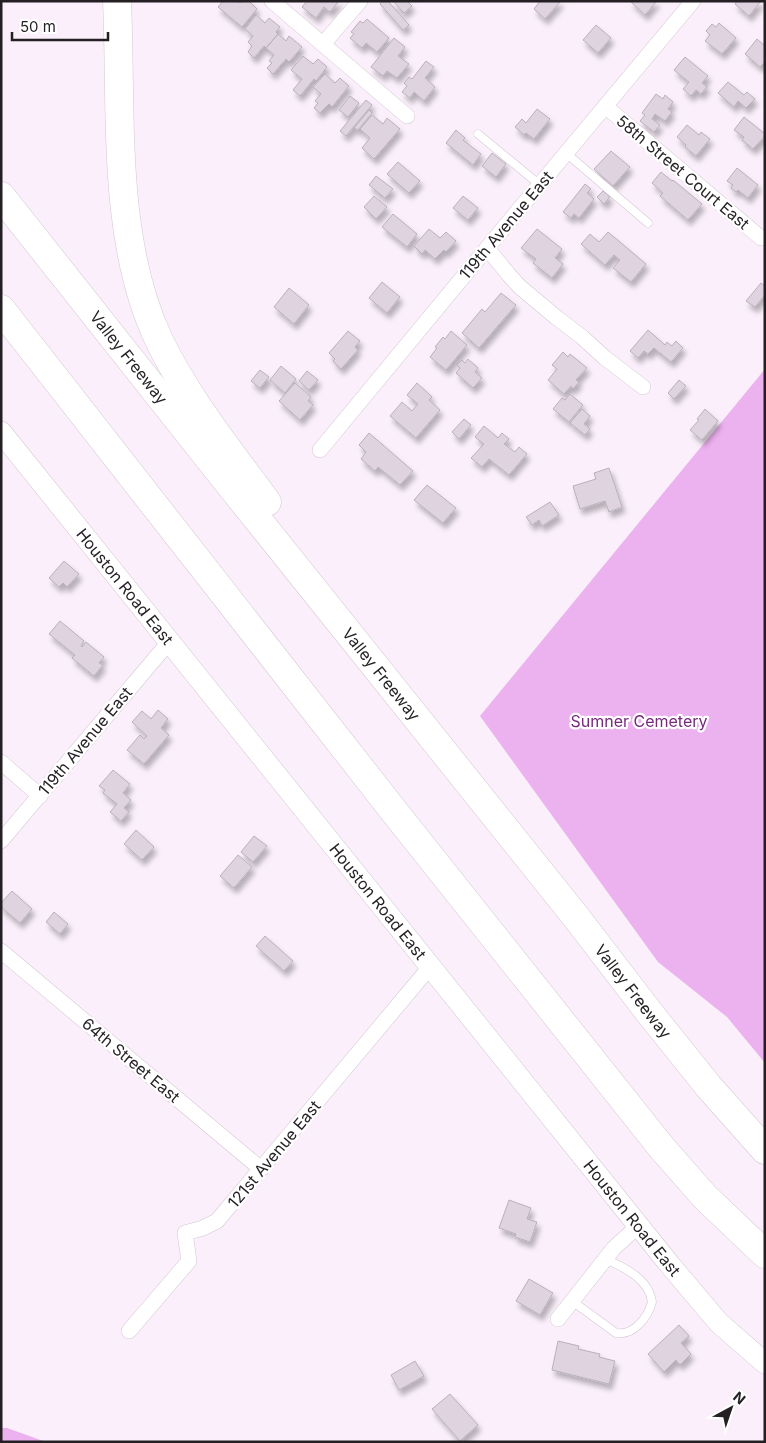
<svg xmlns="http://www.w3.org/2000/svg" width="766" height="1443" font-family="Inter,sans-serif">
	<defs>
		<filter id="shadow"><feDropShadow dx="3" dy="5.5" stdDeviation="2.5" flood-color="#0004"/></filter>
	</defs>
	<rect width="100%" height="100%" fill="#faeffa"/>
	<path fill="#ecb1ef" d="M 765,369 L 765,1063 L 727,1017 L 658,962 L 480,716 Z
		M 1,1428 L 7,1428 L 46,1442 L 1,1442 Z"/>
	<path fill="#ded3de" stroke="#bab0ba" filter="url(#shadow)" d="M 223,1 L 238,1 L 240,3 L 242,1 L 249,1 L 257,9 L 242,27 L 218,7 Z
		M 307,1 L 339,1 L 330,12 L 324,7 L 316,18 L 302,7 Z
		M 382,1 L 388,1 L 409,25 L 403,30 L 380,4 Z
		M 393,1 L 407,1 L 412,6 L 404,13 Z
		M 540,1 L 561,1 L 545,19 L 534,9 Z
		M 630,1 L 657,1 L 645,15 Z
		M 737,1 L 761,1 L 749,16 L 735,4 Z
		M 256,15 L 265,23 L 269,18 L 280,27 L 276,32 L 278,34 L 266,48 L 264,46 L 254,58 L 248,52 L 252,46 L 248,42 L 253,36 L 245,29 Z
		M 367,19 L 389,38 L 377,52 L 366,43 L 362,48 L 350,38 L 354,34 L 351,32 L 360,21 L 363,23 Z
		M 719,23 L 736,38 L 722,54 L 705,41 L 710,35 L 706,31 L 712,24 L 716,27 Z
		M 596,25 L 611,38 L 598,53 L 583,40 Z
		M 278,34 L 286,41 L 289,36 L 302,47 L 289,62 L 286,59 L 273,74 L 267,68 L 272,63 L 269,61 L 274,55 L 266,48 Z
		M 394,38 L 405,47 L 398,56 L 409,64 L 397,78 L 387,71 L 383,76 L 371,67 Z
		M 757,39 L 765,46 L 765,62 L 760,67 L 745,54 Z
		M 303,56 L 313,64 L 318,59 L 327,67 L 316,81 L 314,79 L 300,96 L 293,90 L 302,79 L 291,70 Z
		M 685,57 L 708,76 L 702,83 L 707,87 L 701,94 L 696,90 L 691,96 L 683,89 L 689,82 L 674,70 Z
		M 426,61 L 434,67 L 425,78 L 435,87 L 424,101 L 414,92 L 410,98 L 402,92 L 407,86 L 404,83 L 409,77 L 412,79 Z
		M 325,74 L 335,83 L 340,78 L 349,86 L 332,107 L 329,104 L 320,113 L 314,108 L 318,103 L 315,101 L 321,94 L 313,87 Z
		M 728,82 L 744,95 L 747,92 L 755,99 L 746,108 L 738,101 L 734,107 L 718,93 Z
		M 656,94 L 663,99 L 665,95 L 673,102 L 668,109 L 672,112 L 665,121 L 655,114 L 652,119 L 660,125 L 654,132 L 640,121 L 645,115 L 642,113 Z
		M 350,96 L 359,103 L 348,117 L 339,110 Z
		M 366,100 L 372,105 L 346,136 L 340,131 Z
		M 537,109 L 550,119 L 534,139 L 526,133 L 524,135 L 515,127 L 522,119 L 526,123 Z
		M 369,110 L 372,113 L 358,130 L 354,128 Z
		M 372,115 L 383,124 L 387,118 L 400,129 L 374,159 L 362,148 L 370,138 L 360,129 Z
		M 744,117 L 765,134 L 765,136 L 753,149 L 742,140 L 744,137 L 734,130 Z
		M 687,125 L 699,135 L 701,132 L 710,139 L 696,156 L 685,147 L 686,145 L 677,137 Z
		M 456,130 L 465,138 L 463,140 L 481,154 L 473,165 L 446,143 Z
		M 611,151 L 630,167 L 613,186 L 594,169 Z
		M 492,153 L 506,164 L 496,177 L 482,166 Z
		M 398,162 L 420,181 L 409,193 L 387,174 Z
		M 737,168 L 758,185 L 748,198 L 738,190 L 736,192 L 731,188 L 733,185 L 727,181 Z
		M 661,172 L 672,181 L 673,180 L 702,204 L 688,220 L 660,196 L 663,193 L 652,183 Z
		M 376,176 L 393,189 L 385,198 L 369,185 Z
		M 585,184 L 591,189 L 587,193 L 594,199 L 579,218 L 574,214 L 571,218 L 563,212 Z
		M 603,191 L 610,197 L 604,204 L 597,197 Z
		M 374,196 L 387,207 L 376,219 L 364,207 Z
		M 463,196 L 478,208 L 468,220 L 453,208 Z
		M 393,214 L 417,234 L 407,247 L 382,227 Z
		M 429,229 L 440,238 L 446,232 L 456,241 L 446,252 L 444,250 L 435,259 L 425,250 L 422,254 L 414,246 Z
		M 537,229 L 562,249 L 555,258 L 563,264 L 552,278 L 533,263 L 536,259 L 521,248 Z
		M 608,232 L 646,264 L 631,282 L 613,268 L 620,260 L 614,255 L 605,265 L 581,244 L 590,234 L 599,242 Z
		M 382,282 L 400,297 L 387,313 L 369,298 Z
		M 761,283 L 765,286 L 765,295 L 755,307 L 746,301 Z
		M 289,288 L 309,305 L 294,324 L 274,307 Z
		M 501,293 L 516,305 L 479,348 L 462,333 L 482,309 L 485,312 Z
		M 648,330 L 665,345 L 667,342 L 672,346 L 676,341 L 683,348 L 671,362 L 654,348 L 648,354 L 644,351 L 638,358 L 630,351 Z
		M 348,331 L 360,341 L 355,347 L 358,350 L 341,369 L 333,361 L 335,359 L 329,353 Z
		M 451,331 L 467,345 L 446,370 L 430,357 L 437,348 L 435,347 L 443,337 L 445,339 Z
		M 563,352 L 568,357 L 570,354 L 587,368 L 576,380 L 579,382 L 573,389 L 571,386 L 564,394 L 548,380 L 557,369 L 552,365 Z
		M 468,359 L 478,368 L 475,372 L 482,378 L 473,388 L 456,373 L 460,368 L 457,365 L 462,360 L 465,363 Z
		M 281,366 L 296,379 L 285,393 L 270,380 Z
		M 260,370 L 269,377 L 260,388 L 251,381 Z
		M 307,371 L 318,380 L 309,390 L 299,381 Z
		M 679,380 L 686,386 L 674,399 L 668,393 Z
		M 295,383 L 311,397 L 308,401 L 313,405 L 300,420 L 279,401 Z
		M 417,383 L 432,397 L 429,400 L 440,410 L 416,438 L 390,416 L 402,402 L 412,411 L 418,404 L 407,395 Z
		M 570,394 L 583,405 L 569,422 L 553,409 L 562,398 L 565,400 Z
		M 582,409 L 590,416 L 584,424 L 590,429 L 585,435 L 570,423 Z
		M 705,409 L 718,421 L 702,440 L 690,430 L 699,420 L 697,419 Z
		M 464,419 L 471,425 L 459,439 L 452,432 Z
		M 484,426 L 498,438 L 502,433 L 509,439 L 504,444 L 515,452 L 519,447 L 527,454 L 509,475 L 489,459 L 482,467 L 471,458 L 484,444 L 475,437 Z
		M 369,433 L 413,471 L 400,485 L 378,467 L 375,471 L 361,459 L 366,452 L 359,445 Z
		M 609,468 L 622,507 L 609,512 L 605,501 L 580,509 L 573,486 L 596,479 L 594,473 Z
		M 427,485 L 456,508 L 443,523 L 414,500 Z
		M 550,502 L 559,515 L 542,526 L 539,520 L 532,525 L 526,517 Z
		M 64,561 L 79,574 L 67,587 L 63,583 L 59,587 L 49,578 Z
		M 60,621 L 84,641 L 81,646 L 82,647 L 86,642 L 104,657 L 99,663 L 103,665 L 94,676 L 72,658 L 75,655 L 49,634 Z
		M 158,710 L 168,719 L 161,728 L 169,735 L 144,764 L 127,750 L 140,735 L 144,739 L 147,736 L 132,722 L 142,711 L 151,719 Z
		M 113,770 L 130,784 L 123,793 L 131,800 L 124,808 L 129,812 L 121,821 L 110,812 L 117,804 L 103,793 L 105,790 L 99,786 Z
		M 136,830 L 154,847 L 142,860 L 124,844 Z
		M 254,836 L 267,846 L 253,862 L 241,852 Z
		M 238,855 L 252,867 L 234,888 L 220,876 Z
		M 12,891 L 32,909 L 20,923 L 1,907 L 1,903 Z
		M 54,912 L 68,924 L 60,934 L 46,922 Z
		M 265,936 L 293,961 L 284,971 L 256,946 Z
		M 509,1200 L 531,1208 L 527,1219 L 537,1222 L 530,1242 L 515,1237 L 516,1234 L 499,1228 Z
		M 529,1279 L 553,1293 L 540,1315 L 516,1301 Z
		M 679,1325 L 689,1336 L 681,1343 L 691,1354 L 680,1365 L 676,1360 L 664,1372 L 648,1354 Z
		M 558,1341 L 579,1346 L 578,1349 L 600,1354 L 599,1357 L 615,1361 L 609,1384 L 552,1370 Z
		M 415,1361 L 424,1376 L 399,1390 L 391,1375 Z
		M 450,1394 L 478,1425 L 460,1441 L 432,1409 Z"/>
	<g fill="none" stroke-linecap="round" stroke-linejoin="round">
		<g stroke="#d2c8d2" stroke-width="9">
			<path id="lane" d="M 478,134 L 540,185
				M 566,153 L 648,223
				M 572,1301 L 616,1333 C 634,1336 648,1317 652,1302 C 649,1279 624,1267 605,1259"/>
		</g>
		<g stroke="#d2c8d2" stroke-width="16">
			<path id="street" d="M 272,1 L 407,116
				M 323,44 L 360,1
				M 605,106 L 761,238
				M 487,248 L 509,275 L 520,287 L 557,318 L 582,337 L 605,358 L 643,387
				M 320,450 L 487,248 L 693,1
				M 1,762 L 40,796
				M 1,841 L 169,642
				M 1,951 L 261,1169
				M 558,1319 L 614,1248 L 638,1226
				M 129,1331 L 189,1261 L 185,1233 L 203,1228 L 217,1221 L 430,967"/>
		</g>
		<g stroke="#d2c8d2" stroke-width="22">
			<g id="secondary">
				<path id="s1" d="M 1,432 L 670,1265 L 719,1323 L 765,1363"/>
			</g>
		</g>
		<g stroke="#d2c8d2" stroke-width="29">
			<g id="highway">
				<path d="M 117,1 C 122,110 111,237 158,338 C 186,397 228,449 267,502"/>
				<path id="s2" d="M 1,196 L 226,480 L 576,917 L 652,1016 L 709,1087 L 765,1150"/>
				<path d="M 1,309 L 393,810 L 662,1148 L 705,1197 L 765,1254"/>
			</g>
		</g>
		<use href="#lane" stroke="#fff" stroke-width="8"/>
		<use href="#street" stroke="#fff" stroke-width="15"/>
		<use href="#secondary" stroke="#fff" stroke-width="21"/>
		<use href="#highway" stroke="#fff" stroke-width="28"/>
	</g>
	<g text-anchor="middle" stroke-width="4.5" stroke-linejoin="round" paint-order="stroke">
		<g font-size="16" fill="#231f23" stroke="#fff">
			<text transform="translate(683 172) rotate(40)" y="6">58th Street Court East</text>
			<text transform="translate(506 225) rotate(-50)" y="6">119th Avenue East</text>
			<text dy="6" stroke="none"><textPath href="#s2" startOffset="206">Valley Freeway</textPath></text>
			<text dy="6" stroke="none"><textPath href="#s1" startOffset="198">Houston Road East</textPath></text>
			<text dy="6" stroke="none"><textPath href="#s2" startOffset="611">Valley Freeway</textPath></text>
			<text transform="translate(85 741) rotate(-50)" y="6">119th Avenue East</text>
			<text dy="6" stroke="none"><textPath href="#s1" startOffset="602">Houston Road East</textPath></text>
			<text dy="6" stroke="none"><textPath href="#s2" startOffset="1016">Valley Freeway</textPath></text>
			<text transform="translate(131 1060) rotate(40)" y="6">64th Street East</text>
			<text transform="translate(274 1154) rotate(-50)" y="6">121st Avenue East</text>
			<text dy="6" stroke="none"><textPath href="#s1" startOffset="1008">Houston Road East</textPath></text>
		</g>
		<g font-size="16" fill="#762a7c" stroke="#fff">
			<text x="639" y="727">Sumner Cemetery</text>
		</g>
	</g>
	<rect width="766" height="1443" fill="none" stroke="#231f23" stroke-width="5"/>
	<g transform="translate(731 1408) rotate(40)" stroke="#ffffff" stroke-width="4" paint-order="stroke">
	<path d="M0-4L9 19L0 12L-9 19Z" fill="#231f23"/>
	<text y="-8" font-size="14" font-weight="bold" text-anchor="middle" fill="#231f23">N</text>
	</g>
	<path d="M12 32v8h96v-8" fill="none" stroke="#231f23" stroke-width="2.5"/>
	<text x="20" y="32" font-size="15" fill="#231f23" stroke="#ffffff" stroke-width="4" paint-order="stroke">50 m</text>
</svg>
